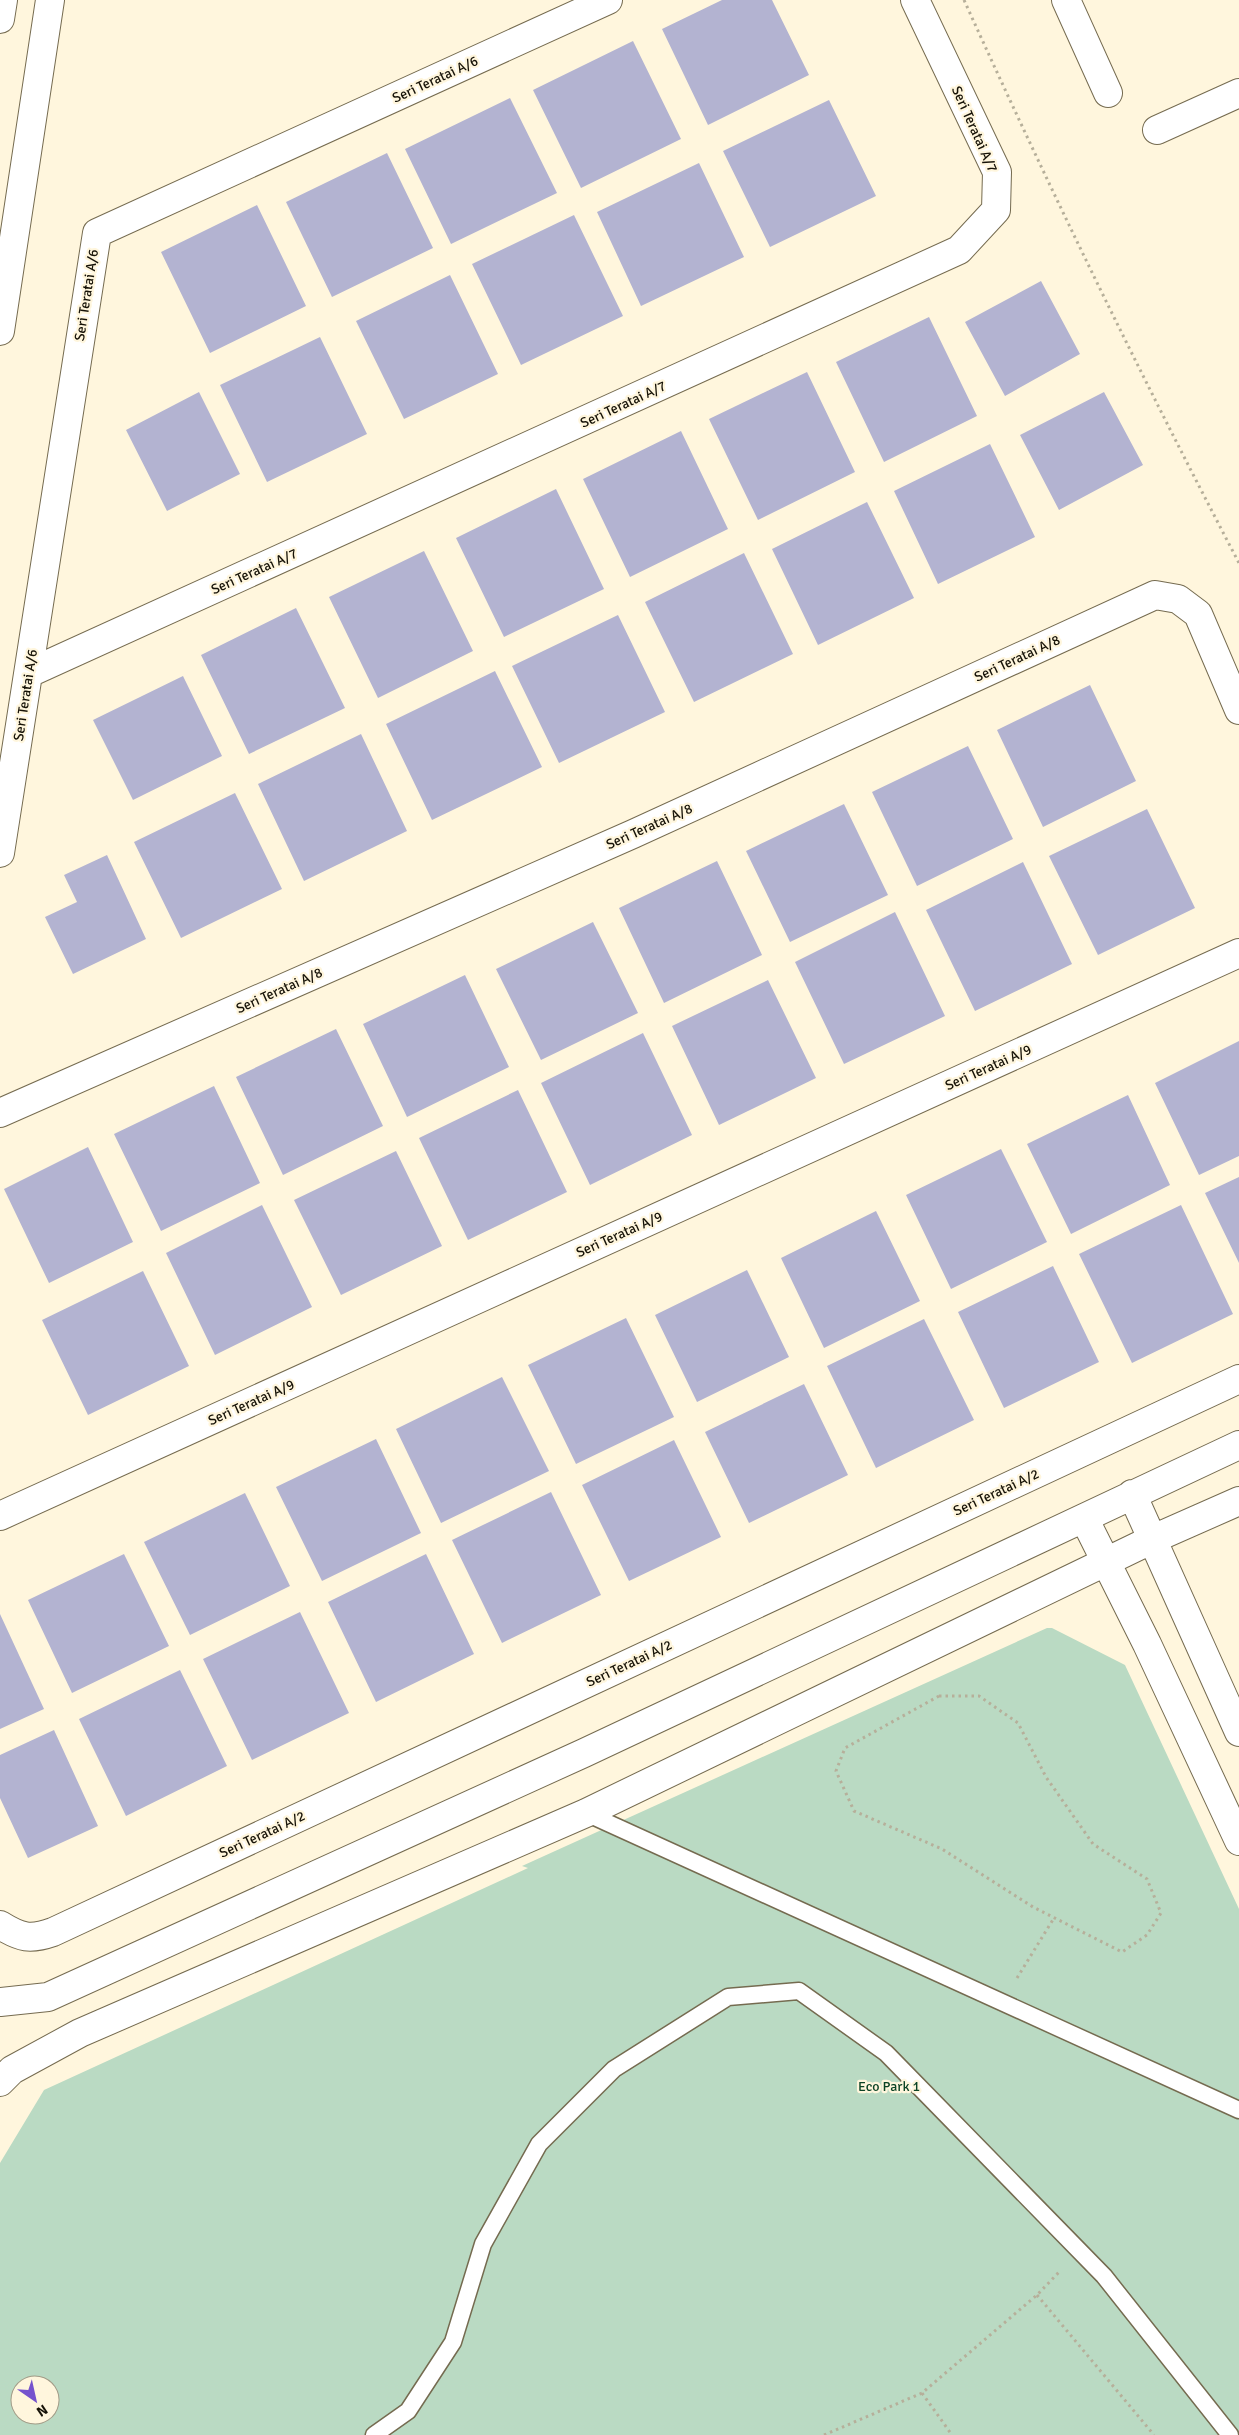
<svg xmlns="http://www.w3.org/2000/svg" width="1239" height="2435" font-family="Signika,sans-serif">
	<rect width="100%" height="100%" fill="#fff6dd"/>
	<path fill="#badac3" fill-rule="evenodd" d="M 1047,1628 L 1052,1628 L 1125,1665 L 1239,1909 L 1239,2435 L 0,2435 L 0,2163 L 44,2090 L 528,1868 L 522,1866 ZM 20,2385 L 50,2385 L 50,2415 L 20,2415 Z"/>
	<path fill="#b3b3d1" d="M 722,0 L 772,0 L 809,75 L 708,125 L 662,29 Z
		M 633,41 L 681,139 L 581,188 L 533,90 Z
		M 510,98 L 557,193 L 451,244 L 405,149 Z
		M 829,100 L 876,196 L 770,247 L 723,151 Z
		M 387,153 L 433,248 L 332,297 L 286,202 Z
		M 699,163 L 744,257 L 641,306 L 597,212 Z
		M 257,205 L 306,306 L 210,353 L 161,252 Z
		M 574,215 L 623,316 L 521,365 L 472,264 Z
		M 450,275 L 498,374 L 404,419 L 356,321 Z
		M 1041,281 L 1080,354 L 1005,396 L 965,322 Z
		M 929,317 L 977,416 L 884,462 L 836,362 Z
		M 320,337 L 367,434 L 267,482 L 220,385 Z
		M 807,372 L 855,472 L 758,520 L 709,419 Z
		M 199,392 L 240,474 L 167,511 L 126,430 Z
		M 1104,392 L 1143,465 L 1059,510 L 1020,435 Z
		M 681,431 L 728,529 L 630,577 L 583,479 Z
		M 990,444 L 1035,537 L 938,584 L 894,491 Z
		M 556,489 L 604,589 L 504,637 L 456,538 Z
		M 867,502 L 914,598 L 818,645 L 772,549 Z
		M 424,551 L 473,651 L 378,698 L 329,597 Z
		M 744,553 L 793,654 L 694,702 L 645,602 Z
		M 296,608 L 345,708 L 249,754 L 201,655 Z
		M 618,615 L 665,712 L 559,763 L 512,666 Z
		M 495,671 L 542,767 L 432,820 L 386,724 Z
		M 183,676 L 222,756 L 133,800 L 93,720 Z
		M 1090,685 L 1136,781 L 1043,827 L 997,730 Z
		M 361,734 L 407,831 L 304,881 L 258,784 Z
		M 968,746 L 1013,839 L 917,886 L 872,792 Z
		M 235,793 L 282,889 L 181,938 L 134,842 Z
		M 844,804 L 888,895 L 790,942 L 746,851 Z
		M 1147,809 L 1195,908 L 1098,955 L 1049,856 Z
		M 107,855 L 146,939 L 73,974 L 45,917 L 77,902 L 64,875 Z
		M 717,861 L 762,955 L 664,1003 L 619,908 Z
		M 1023,862 L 1072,964 L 975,1011 L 926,910 Z
		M 895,912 L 945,1016 L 844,1064 L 795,962 Z
		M 593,922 L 638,1013 L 541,1060 L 496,969 Z
		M 465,975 L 509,1067 L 407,1117 L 363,1024 Z
		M 768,980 L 816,1078 L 719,1125 L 672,1026 Z
		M 336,1029 L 383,1126 L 283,1175 L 236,1077 Z
		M 643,1033 L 692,1135 L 590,1185 L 541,1083 Z
		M 1239,1041 L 1239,1156 L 1199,1175 L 1155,1083 Z
		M 214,1086 L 260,1183 L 161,1231 L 114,1134 Z
		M 518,1090 L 567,1192 L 468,1240 L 419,1138 Z
		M 1128,1095 L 1170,1185 L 1071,1234 L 1027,1144 Z
		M 88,1147 L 133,1242 L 49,1283 L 4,1189 Z
		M 1001,1149 L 1047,1242 L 951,1289 L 906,1195 Z
		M 396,1151 L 442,1246 L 341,1295 L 294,1200 Z
		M 1239,1177 L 1239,1263 L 1205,1193 Z
		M 262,1205 L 312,1307 L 215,1355 L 166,1253 Z
		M 1181,1205 L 1233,1314 L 1132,1363 L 1079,1254 Z
		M 876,1211 L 920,1301 L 824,1348 L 781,1258 Z
		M 1053,1266 L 1099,1362 L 1004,1408 L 958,1312 Z
		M 747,1270 L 789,1357 L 697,1402 L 655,1315 Z
		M 143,1271 L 189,1366 L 88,1415 L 42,1320 Z
		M 626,1318 L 674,1417 L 576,1464 L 528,1365 Z
		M 924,1319 L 974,1420 L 876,1468 L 827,1366 Z
		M 502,1377 L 549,1471 L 441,1523 L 396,1429 Z
		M 804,1384 L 848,1475 L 749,1523 L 705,1432 Z
		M 376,1439 L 421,1533 L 322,1581 L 276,1487 Z
		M 674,1440 L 721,1537 L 629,1581 L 582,1485 Z
		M 551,1492 L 601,1595 L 502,1643 L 452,1540 Z
		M 245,1493 L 290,1586 L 190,1635 L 144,1542 Z
		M 124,1554 L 169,1646 L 72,1693 L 28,1600 Z
		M 426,1554 L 474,1654 L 376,1702 L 328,1602 Z
		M 300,1612 L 349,1713 L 252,1760 L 203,1659 Z
		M 0,1614 L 44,1709 L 0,1729 Z
		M 180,1670 L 227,1766 L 126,1816 L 79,1719 Z
		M 54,1730 L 98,1826 L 28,1858 L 0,1798 L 0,1755 Z"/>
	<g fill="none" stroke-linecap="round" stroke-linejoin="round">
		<g stroke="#756b50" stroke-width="19">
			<path id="lane" d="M 586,1813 L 1239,2110
				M 374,2435 L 408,2411 L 453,2342 L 483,2244 L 539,2144 L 614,2069 L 728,1997 L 799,1991 L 886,2053 L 1016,2186 L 1104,2276 L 1230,2435"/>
		</g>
		<g stroke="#756b50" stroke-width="30">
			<path id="street" d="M 1066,0 L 1108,93
				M 1157,130 L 1239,93
				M 29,673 L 959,250 L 996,210 L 997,172 L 915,0
				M 0,853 L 97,233 L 608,0
				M 0,1113 L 633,834 L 1155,595 L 1178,599 L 1198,614 L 1239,710
				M 0,1516 L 1239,953
				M 0,1925 C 21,1938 30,1940 53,1932 L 1239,1379"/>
		</g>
		<g stroke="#756b50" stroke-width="30">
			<path id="secondary" d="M 0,19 L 3,0
				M 0,331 L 50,0
				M 1132,1494 L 1239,1732
				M 1084,1518 L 1147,1644 L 1239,1841
				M 0,2002 L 48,1997 L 584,1753 L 1239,1445
				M 0,2082 L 12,2070 L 80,2033 L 586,1813 L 1153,1539 L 1239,1501"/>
		</g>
		<path stroke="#b6af9a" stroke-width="3" stroke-dasharray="2.5 4" stroke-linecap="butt" d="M 964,0 C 1050,190 1142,378 1239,563
			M 939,1696 L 979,1696 L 1018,1723 L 1046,1777 L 1093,1844 L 1147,1879 L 1161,1913 L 1147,1935 L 1122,1952 L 1033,1907 L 942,1849 L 854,1811 L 836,1771 L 845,1748 Z
			M 1017,1978 L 1054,1918
			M 1037,2295 L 1154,2435
			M 922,2393 L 952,2435
			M 824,2435 L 922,2393 L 1037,2295 L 1061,2270"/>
		<use href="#lane" stroke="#fff" stroke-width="16"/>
		<use href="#street" stroke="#fff" stroke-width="28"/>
		<use href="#secondary" stroke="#fff" stroke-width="28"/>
	</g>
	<g text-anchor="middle" stroke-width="4.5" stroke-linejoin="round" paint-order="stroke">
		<g font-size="14" fill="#161207" stroke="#fff6dd">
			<text transform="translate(435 79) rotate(-25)" y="5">Seri Teratai A/6</text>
			<text transform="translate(975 129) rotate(66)" y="5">Seri Teratai A/7</text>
			<text transform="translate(86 295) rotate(-81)" y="5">Seri Teratai A/6</text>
			<text transform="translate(623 404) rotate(-25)" y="5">Seri Teratai A/7</text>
			<text transform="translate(254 571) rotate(-24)" y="5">Seri Teratai A/7</text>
			<text transform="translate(1017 658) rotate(-25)" y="5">Seri Teratai A/8</text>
			<text transform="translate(25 695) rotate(-81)" y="5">Seri Teratai A/6</text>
			<text transform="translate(649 826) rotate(-24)" y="5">Seri Teratai A/8</text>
			<text transform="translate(279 990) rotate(-24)" y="5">Seri Teratai A/8</text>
			<text transform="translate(988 1067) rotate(-24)" y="5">Seri Teratai A/9</text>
			<text transform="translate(619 1234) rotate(-24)" y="5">Seri Teratai A/9</text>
			<text transform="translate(251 1402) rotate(-24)" y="5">Seri Teratai A/9</text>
			<text transform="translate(996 1492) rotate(-25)" y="5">Seri Teratai A/2</text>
			<text transform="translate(629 1663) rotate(-25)" y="5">Seri Teratai A/2</text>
			<text transform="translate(262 1834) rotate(-25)" y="5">Seri Teratai A/2</text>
		</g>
		<g font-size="14" fill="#0b4325" stroke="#fff6dd">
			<text x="889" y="2091">Eco Park 1</text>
		</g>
	</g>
	<g transform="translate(35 2400) rotate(146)"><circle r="24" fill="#fff6dd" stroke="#a29b87"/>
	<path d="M0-4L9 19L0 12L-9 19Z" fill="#7553cd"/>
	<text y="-8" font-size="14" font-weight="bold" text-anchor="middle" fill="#161207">N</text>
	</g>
</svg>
